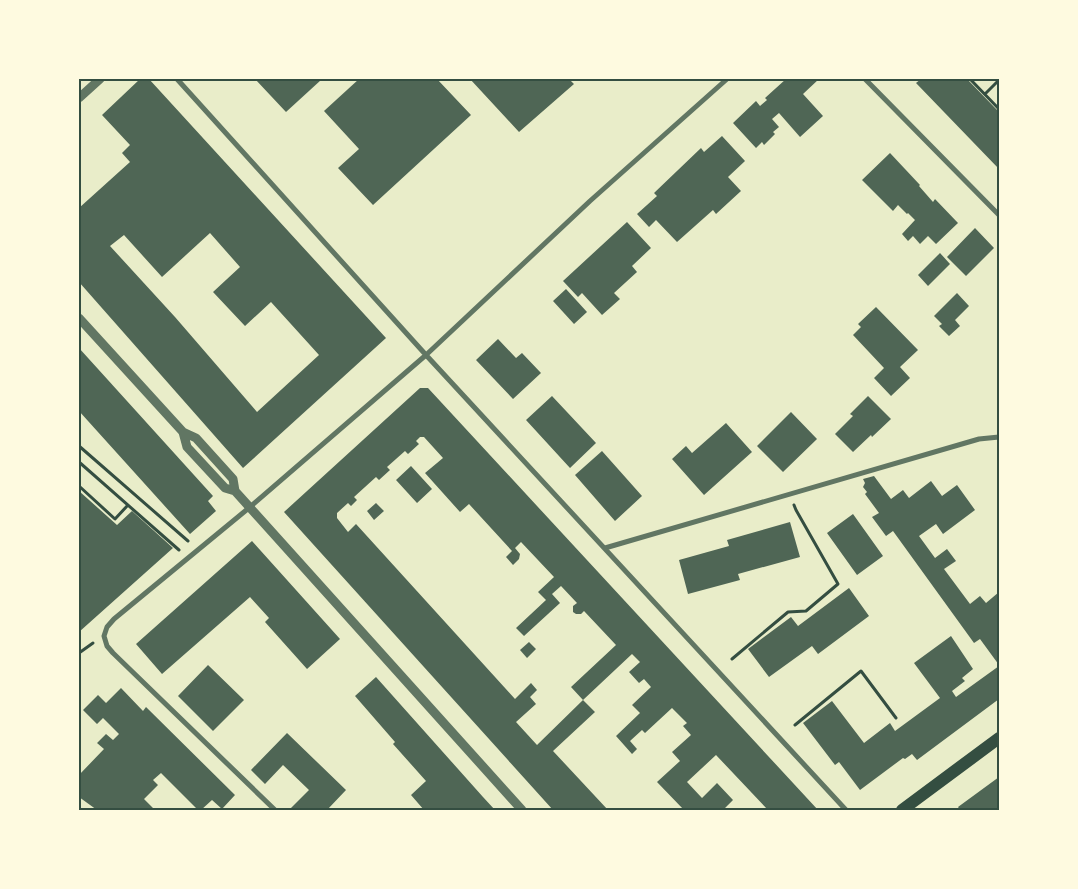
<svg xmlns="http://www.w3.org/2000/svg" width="1078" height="889" font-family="Ubuntu,sans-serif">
	<rect width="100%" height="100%" fill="#e9edc9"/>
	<path fill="#4f6655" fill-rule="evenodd" d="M 140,79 L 149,79 L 386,338 L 243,468 L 79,282 L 79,208 L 130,162 L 122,153 L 130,145 L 102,115 ZM 210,233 L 240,267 L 213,292 L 245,326 L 271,302 L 319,355 L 257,412 L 175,317 L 110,246 L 124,235 L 162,277 Z
		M 255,79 L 319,79 L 321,80 L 286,112 Z
		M 359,79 L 437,79 L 471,115 L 373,205 L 338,168 L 359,149 L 324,111 Z
		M 470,79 L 569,79 L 574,84 L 519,132 Z
		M 786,79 L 819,79 L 803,94 L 823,116 L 800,137 L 779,113 L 772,119 L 779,127 L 773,132 L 775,134 L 764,145 L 762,142 L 756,148 L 733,123 L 756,101 L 760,106 L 767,100 L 765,98 Z
		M 921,79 L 967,79 L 999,112 L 999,169 L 916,83 Z
		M 722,136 L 745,161 L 728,177 L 741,191 L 716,214 L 713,210 L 677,242 L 656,220 L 649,227 L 637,214 L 657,196 L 654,193 L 701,148 L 704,152 Z
		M 890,153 L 920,185 L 919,186 L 933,202 L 935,199 L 958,223 L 936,244 L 928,236 L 920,244 L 913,236 L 908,241 L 902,234 L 915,220 L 908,213 L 907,214 L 898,205 L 893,211 L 862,180 Z
		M 627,222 L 651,248 L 632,266 L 637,272 L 614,293 L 620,299 L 602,315 L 582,293 L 578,297 L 563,281 Z
		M 975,228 L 994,248 L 966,276 L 947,257 Z
		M 940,253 L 950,264 L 928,286 L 918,275 Z
		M 566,289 L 587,312 L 574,324 L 553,301 Z
		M 957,293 L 969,306 L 955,320 L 960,326 L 949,336 L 939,326 L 942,324 L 934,316 Z
		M 876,307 L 918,350 L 900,367 L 910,378 L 891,396 L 874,378 L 884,368 L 853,335 L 861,327 L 858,324 Z
		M 498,339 L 516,358 L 522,353 L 541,373 L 513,399 L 476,360 Z
		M 79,348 L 213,496 L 208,501 L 216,511 L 190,534 L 79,411 Z
		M 420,388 L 428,388 L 818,810 L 768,810 L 716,755 L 687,782 L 702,798 L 717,783 L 733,800 L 723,810 L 684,810 L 657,782 L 680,761 L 672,752 L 691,735 L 683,726 L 687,723 L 672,708 L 645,733 L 642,730 L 630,741 L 637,749 L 632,754 L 616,736 L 640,713 L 632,705 L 651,687 L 644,679 L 639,683 L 629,672 L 640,662 L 632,654 L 583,700 L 571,687 L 616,645 L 584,611 L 581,614 L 576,614 L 573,612 L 573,606 L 577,603 L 561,586 L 552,594 L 560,603 L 524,636 L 516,628 L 546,600 L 538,592 L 554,577 L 521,542 L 515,548 L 520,554 L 519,559 L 513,565 L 506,557 L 512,551 L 469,504 L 460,512 L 425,473 L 443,458 L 424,437 L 420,437 L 416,441 L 419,444 L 408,454 L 405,451 L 387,467 L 390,470 L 379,480 L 376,477 L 354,497 L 357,500 L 351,506 L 348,503 L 337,513 L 337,518 L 348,532 L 356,524 L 515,699 L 531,683 L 537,690 L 530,697 L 536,704 L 516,722 L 537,745 L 583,700 L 595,712 L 553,751 L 608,810 L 553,810 L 284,512 Z
		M 552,396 L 596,443 L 570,468 L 526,420 Z
		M 868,396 L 891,419 L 872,437 L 871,435 L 853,452 L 835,434 L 853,416 L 850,414 Z
		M 791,412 L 817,439 L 783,472 L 757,446 Z
		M 726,423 L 752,452 L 704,495 L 672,459 L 686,446 L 692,453 Z
		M 602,451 L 642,496 L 615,521 L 575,475 Z
		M 411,466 L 432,489 L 417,503 L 396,480 Z
		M 874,476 L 891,499 L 903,490 L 909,498 L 931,481 L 942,496 L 957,485 L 975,510 L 943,534 L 936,524 L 919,536 L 935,558 L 947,549 L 956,561 L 944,569 L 970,604 L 980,596 L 986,603 L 999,592 L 999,665 L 980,639 L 974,643 L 893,531 L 886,536 L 872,517 L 879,513 L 865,494 L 867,492 L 863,487 L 865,483 L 863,479 Z
		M 79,491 L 117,525 L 132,511 L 173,548 L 79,632 Z
		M 376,503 L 384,511 L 374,520 L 367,511 Z
		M 853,514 L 883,556 L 857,575 L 827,533 Z
		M 790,522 L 800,557 L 738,574 L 740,580 L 688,594 L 679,560 L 729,546 L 727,540 Z
		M 252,541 L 340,639 L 307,669 L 265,622 L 269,618 L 250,597 L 162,674 L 136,644 Z
		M 849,588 L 869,616 L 818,654 L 812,646 L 769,677 L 748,649 L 791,617 L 798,626 Z
		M 951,636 L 973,669 L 962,678 L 965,681 L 952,691 L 956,697 L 999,666 L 999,699 L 917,760 L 912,754 L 905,759 L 903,758 L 860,790 L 839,762 L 835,765 L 803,723 L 832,701 L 864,743 L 890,723 L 895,731 L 940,698 L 914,663 Z
		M 529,642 L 536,649 L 527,658 L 520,650 Z
		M 208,665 L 244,700 L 213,731 L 178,696 Z
		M 376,677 L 483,797 L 495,810 L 424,810 L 411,795 L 426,781 L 393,744 L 395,742 L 355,696 Z
		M 121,688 L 143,711 L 146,707 L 235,795 L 222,809 L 212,800 L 201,810 L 198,810 L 161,773 L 153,780 L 158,785 L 144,799 L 155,810 L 97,810 L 79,797 L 79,775 L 104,749 L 97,743 L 106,734 L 113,740 L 119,734 L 103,718 L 97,724 L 83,710 L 98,695 L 106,703 Z
		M 287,733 L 346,790 L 327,810 L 293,810 L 291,808 L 309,790 L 283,765 L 265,784 L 251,770 Z
		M 999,777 L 999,810 L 960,810 L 958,807 Z"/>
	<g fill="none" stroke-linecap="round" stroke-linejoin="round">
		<path stroke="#344e41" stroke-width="3" d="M 970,79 L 999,109
			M 985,94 L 999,80
			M 79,446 L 188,541
			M 79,462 L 179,550
			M 79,486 L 115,519 L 128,505
			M 79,653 L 93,643
			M 732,659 L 788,612 L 806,611 L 838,584 L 796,510 L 794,505
			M 795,725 L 861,671 L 896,718"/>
		<path stroke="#617663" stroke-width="5" d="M 177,79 L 426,355 L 846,810
			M 865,79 L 999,215
			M 605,548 L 979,439 L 999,437
			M 275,810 L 113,653 L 107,646 L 104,636 L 107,627 L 114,619 L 250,507 L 426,355 L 590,201 L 727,79"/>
		<path stroke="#617663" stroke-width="9" d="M 79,98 L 100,79
			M 79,318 L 183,432 L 187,447 L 225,488 L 235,491 L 522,810
			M 183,432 L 196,438 L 233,479 L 235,491"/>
		<path stroke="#344e41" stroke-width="12" d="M 902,810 L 999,738"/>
	</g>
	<rect width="1078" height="889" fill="none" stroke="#fefae0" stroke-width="160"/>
	<rect x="80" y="80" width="918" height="729" fill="none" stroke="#344e41" stroke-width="2"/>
</svg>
